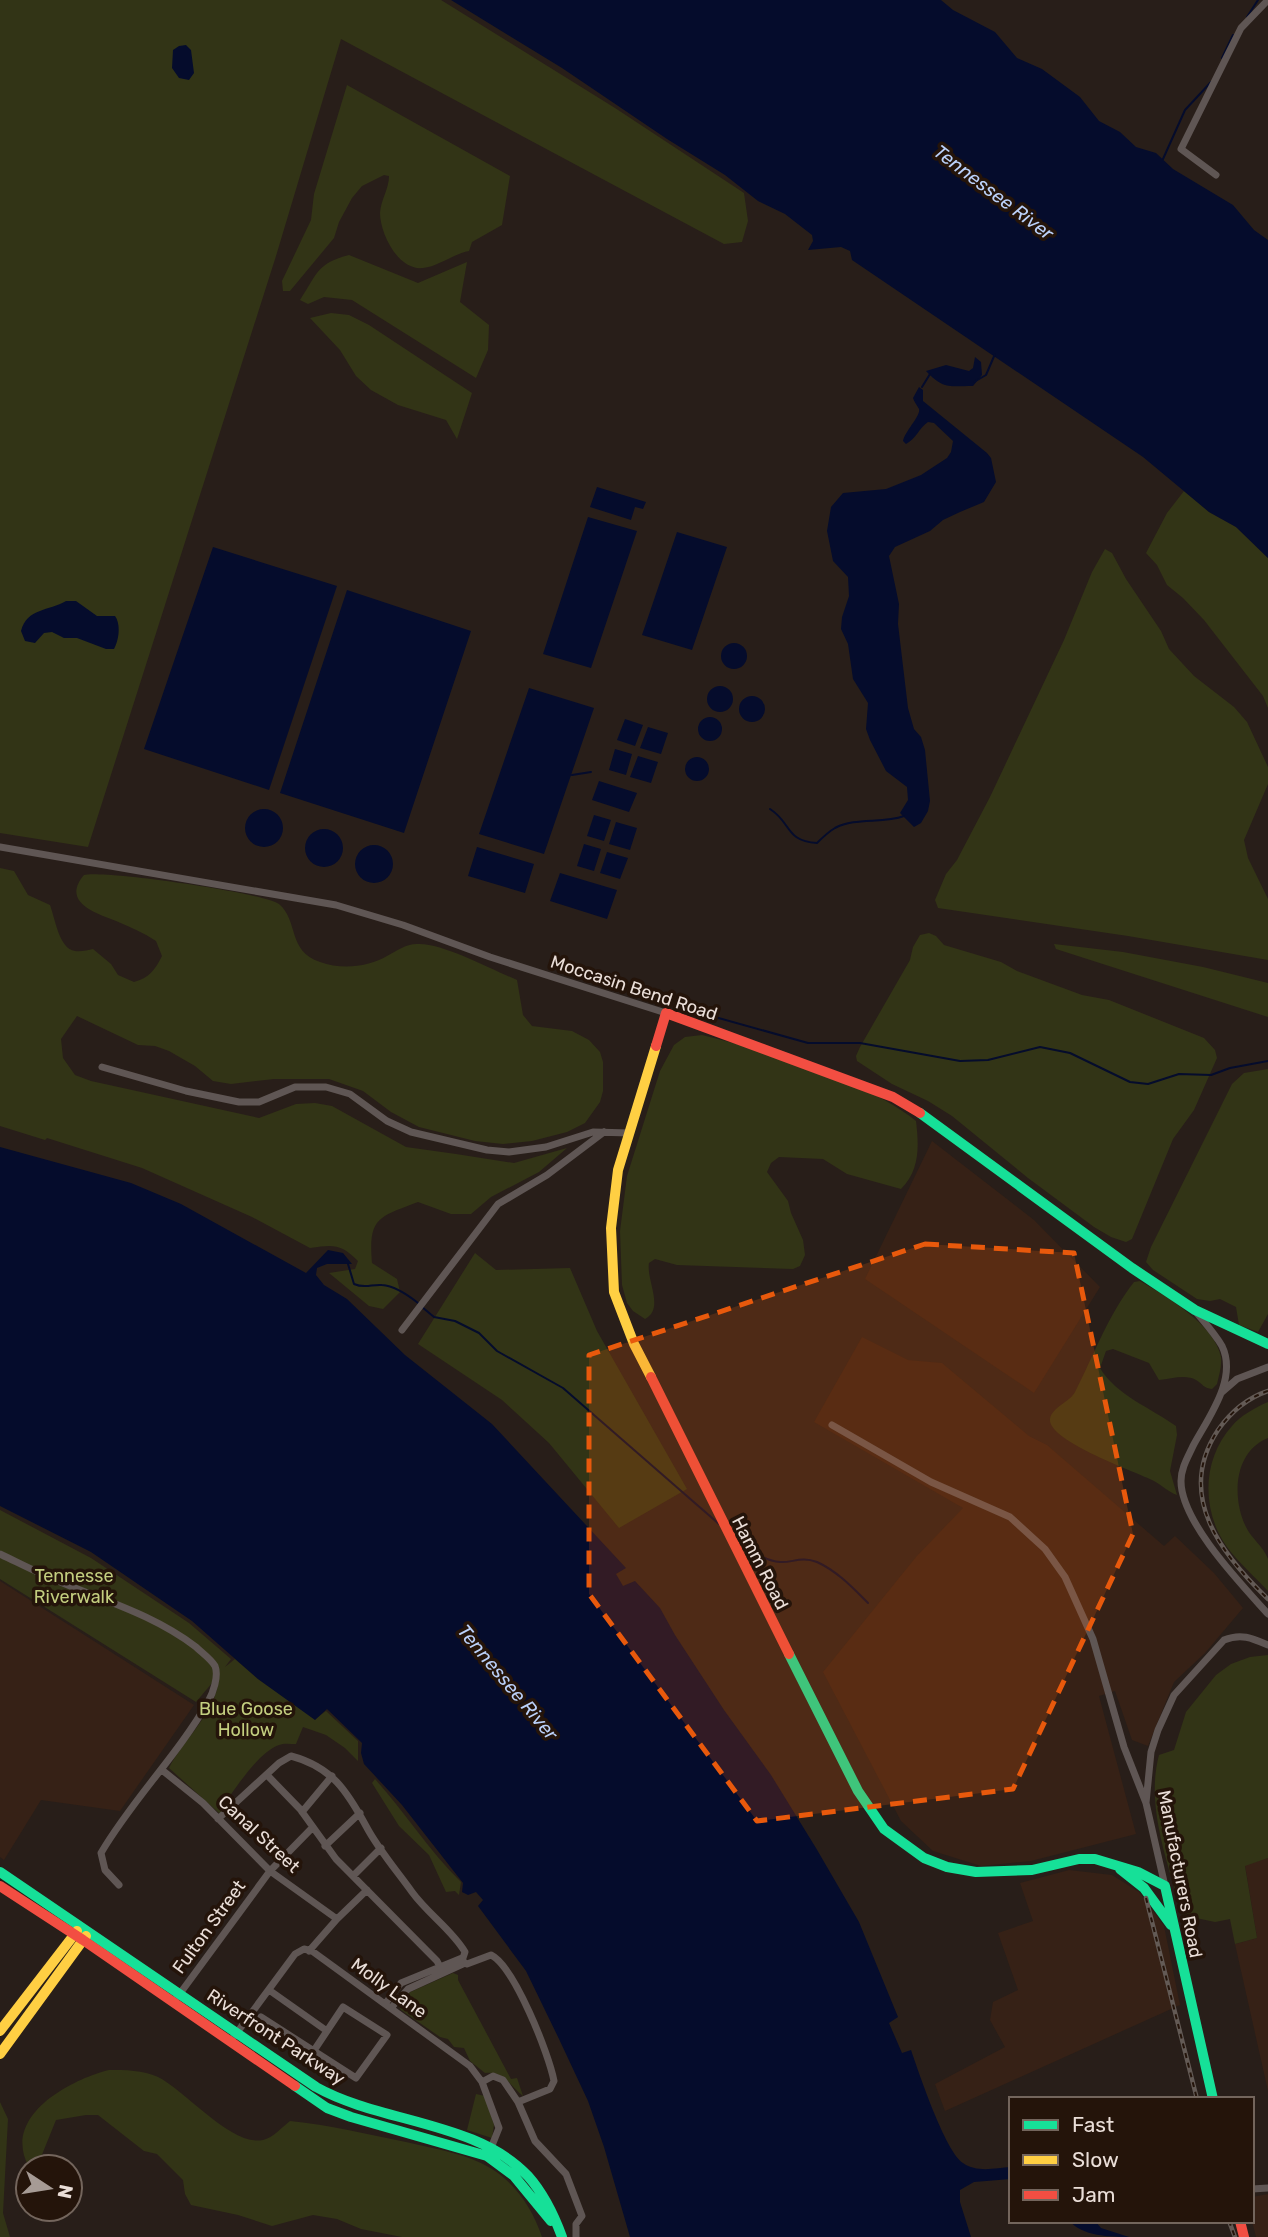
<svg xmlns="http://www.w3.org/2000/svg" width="1268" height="2237" font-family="Rubik,sans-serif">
	<rect width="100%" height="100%" fill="#281e19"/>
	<path fill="#362116" d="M 932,1141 L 1034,1220 L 1100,1287 L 1034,1393 L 865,1279 Z
		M 862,1337 L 908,1360 L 942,1363 L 1029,1436 L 1047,1445 L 1164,1546 L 1175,1536 L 1214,1573 L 1243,1608 L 1205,1653 L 1174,1682 L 1148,1746 L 1132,1740 L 1115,1691 L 1099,1696 L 1136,1834 L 1031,1861 L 981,1866 L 933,1851 L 901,1821 L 823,1672 L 916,1557 L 963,1508 L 814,1422 Z
		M 0,1581 L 194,1705 L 120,1811 L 41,1800 L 4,1860 L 0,1857 Z
		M 1268,1858 L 1268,2091 L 1235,1944 L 1257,1938 L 1245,1865 Z
		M 1069,1870 L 1112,1875 L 1139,1892 L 1164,1926 L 1180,2005 L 945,2111 L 935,2084 L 1005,2047 L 990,2020 L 993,2002 L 1018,1990 L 998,1933 L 1033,1921 L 1020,1883 Z
		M 1268,2194 L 1268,2237 L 1256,2237 L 1252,2221 L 1252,2197 Z"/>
	<path fill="#323416" d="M 0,0 L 441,0 L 615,108 L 744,193 L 748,221 L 742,242 L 724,244 L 341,39 L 276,256 L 88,847 L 0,833 Z
		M 347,85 L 510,176 L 502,225 L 472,242 L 469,251 C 453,254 437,267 423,268 C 398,271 380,233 380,213 C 381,199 389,189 389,176 L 384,175 L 362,186 L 352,198 L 339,222 L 334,238 L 290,291 L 283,291 L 282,281 L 311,220 L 314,194 Z
		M 349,255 L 418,283 L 467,262 L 460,302 L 489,325 L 488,350 L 476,378 L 352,300 L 324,297 L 308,304 L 300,300 C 317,274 317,263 349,255 Z
		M 331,313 L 349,315 L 369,325 L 472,393 L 457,439 L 446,420 L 398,405 L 371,390 L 356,376 L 340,350 L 310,318 Z
		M 1184,491 L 1209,512 L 1236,527 L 1268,558 L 1268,708 L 1263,696 L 1204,620 L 1183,598 L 1167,585 L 1157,565 L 1146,553 L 1167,513 Z
		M 1105,549 L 1112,553 L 1126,579 L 1161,631 L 1169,649 L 1194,676 L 1234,707 L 1247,722 L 1268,767 L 1268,784 L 1244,840 L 1248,858 L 1268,899 L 1268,960 L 1128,936 L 938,908 L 935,900 L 946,874 L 957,860 L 990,797 L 1064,640 L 1092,572 Z
		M 0,868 L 14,871 L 28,895 L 50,905 C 55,918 59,949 75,951 C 81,952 88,950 93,949 L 111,964 L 118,975 L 134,982 C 149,978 155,970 162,956 L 156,941 C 144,933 130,927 116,921 C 95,913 61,902 84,875 C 104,870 265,893 279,904 C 299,921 287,951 320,962 C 342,970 368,967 387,956 C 397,951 405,944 417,944 C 441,942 493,970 517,980 L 523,1015 L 532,1026 L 572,1031 L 589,1040 L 600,1052 L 603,1062 L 603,1091 L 600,1102 L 585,1123 L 567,1132 L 532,1141 L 503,1144 L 475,1141 L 419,1127 L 391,1112 L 363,1091 L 329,1079 L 274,1079 L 231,1084 L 213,1081 L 195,1066 L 169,1051 L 155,1046 L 138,1045 L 77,1016 L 61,1039 L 63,1058 L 75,1075 L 91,1081 L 259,1118 L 296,1104 L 315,1103 L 332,1106 L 406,1147 L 456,1154 L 514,1163 L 567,1148 L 539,1172 L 491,1197 L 471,1214 L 451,1214 L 418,1202 C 379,1217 368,1217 372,1263 L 397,1279 L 400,1292 L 383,1309 L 369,1306 L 329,1273 L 355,1269 L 358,1261 C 340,1243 333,1245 310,1248 L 252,1217 L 142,1168 L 47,1138 L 45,1140 L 0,1126 Z
		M 929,933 L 936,936 L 944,945 L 1001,962 L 1017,971 L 1082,995 L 1109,1000 L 1204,1038 L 1215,1050 L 1217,1058 L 1194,1110 L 1173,1139 L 1132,1239 L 1126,1242 L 1111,1237 L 1094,1227 L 1028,1178 L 952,1116 L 928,1101 L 892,1084 L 857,1061 L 856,1056 L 860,1047 L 910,960 L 913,947 L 920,935 Z
		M 1054,944 L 1123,952 L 1203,967 L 1268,983 L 1268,1017 L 1056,949 Z
		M 702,1035 C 764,1050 867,1081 916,1121 C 919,1146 920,1170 901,1189 L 847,1174 L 823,1159 L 779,1157 L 771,1163 L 767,1172 L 788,1201 L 791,1213 L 803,1240 L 805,1255 L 800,1266 L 793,1269 L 677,1265 L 655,1259 L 649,1263 C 646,1280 665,1309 645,1319 L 633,1311 L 627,1303 L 622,1285 L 620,1231 L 627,1176 L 660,1071 L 674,1045 L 685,1037 Z
		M 1268,1069 L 1268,1314 L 1258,1332 L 1239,1325 L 1236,1307 L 1220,1299 L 1210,1301 L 1197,1299 L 1153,1270 L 1146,1262 L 1151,1247 L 1232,1084 L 1244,1073 Z
		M 475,1253 L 496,1270 L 570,1268 L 597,1331 L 687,1489 L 619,1528 L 549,1443 L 502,1400 L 418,1344 Z
		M 1140,1281 C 1166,1296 1215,1325 1221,1357 C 1222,1366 1219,1375 1217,1384 L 1212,1389 C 1203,1388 1203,1384 1196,1380 C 1186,1374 1171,1379 1159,1380 L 1149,1363 L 1113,1349 L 1106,1351 L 1100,1368 C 1116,1395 1151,1408 1176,1426 L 1177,1435 L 1170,1471 L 1177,1495 C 1168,1492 1162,1485 1154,1481 C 1136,1472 1047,1441 1050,1419 C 1052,1407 1070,1402 1075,1392 C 1094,1355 1108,1315 1134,1282 Z
		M 1268,1402 L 1268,1438 C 1233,1452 1232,1499 1246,1527 C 1251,1538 1264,1547 1268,1559 C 1268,1568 1268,1582 1268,1591 C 1255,1577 1239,1563 1227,1547 C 1201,1511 1202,1459 1232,1426 C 1240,1416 1256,1407 1268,1402 Z
		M 0,1510 L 91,1558 L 189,1623 L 231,1659 L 225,1667 L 235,1659 L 258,1679 L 315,1719 L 326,1711 L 358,1741 L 358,1761 L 345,1748 L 326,1735 L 303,1727 L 296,1744 C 290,1744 284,1743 279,1745 C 257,1753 235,1790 221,1808 L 223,1811 L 219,1813 L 169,1768 C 182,1741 221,1707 218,1676 L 196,1702 L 0,1579 Z
		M 1268,1655 L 1268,1858 L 1245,1866 L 1257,1938 L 1235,1944 L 1230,1919 L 1215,1922 L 1182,1915 C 1169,1865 1145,1807 1159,1755 L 1174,1750 L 1186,1712 L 1216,1675 L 1231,1664 L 1250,1657 Z
		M 375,1779 C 405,1812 429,1851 461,1882 L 459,1895 L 455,1891 L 446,1892 L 429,1855 L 399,1826 L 372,1783 Z
		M 453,1973 L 458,1975 L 458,1980 L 511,2079 L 517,2078 L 523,2096 C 510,2086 504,2070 485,2073 L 470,2061 L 464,2048 L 454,2047 L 448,2039 L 440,2037 L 401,2010 L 398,2004 L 406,1994 Z
		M 109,2070 C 125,2070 143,2070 158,2077 C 186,2091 232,2147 263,2140 C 273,2138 282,2127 290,2121 C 329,2125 367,2134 406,2142 C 435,2149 466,2153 492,2169 C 517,2185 533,2210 542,2237 L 402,2237 L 361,2229 L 337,2219 L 313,2215 L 272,2226 L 238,2215 L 191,2205 L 185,2194 L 183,2180 L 157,2154 L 144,2151 L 98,2115 L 86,2115 L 56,2120 L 37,2167 L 29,2167 C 1,2117 69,2080 109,2070 Z
		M 476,2094 L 485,2096 L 494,2125 L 492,2138 L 467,2130 Z
		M 0,2102 L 8,2119 L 3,2213 L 10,2237 L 0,2237 Z"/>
	<path fill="#050c2c" d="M 451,0 L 941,0 L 953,10 L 995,32 L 1017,58 L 1042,69 L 1080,97 L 1099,121 L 1120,132 L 1136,147 L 1156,153 L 1173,169 L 1233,205 L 1254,230 L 1268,240 L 1268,558 L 1236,527 L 1209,512 L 1143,457 L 852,260 L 850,251 L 841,247 L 808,250 L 813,241 L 812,235 L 785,214 L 758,201 L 725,175 L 667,139 L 562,68 Z
		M 186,45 L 191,50 L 194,73 L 189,80 L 179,78 L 172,68 L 173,50 L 179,46 Z
		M 975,357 L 981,362 L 982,375 L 973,386 C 950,386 944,390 926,371 L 946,365 L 969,371 L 973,368 Z
		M 919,387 L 923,390 L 923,401 L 987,453 L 991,458 L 996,482 L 984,502 L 960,512 L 943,520 L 930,531 L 895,547 L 889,556 L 899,604 L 898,624 L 908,708 L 914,729 L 921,737 L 925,750 L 930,801 L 928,811 L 921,823 L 914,827 L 900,813 L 908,800 L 907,787 L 886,771 L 870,740 L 866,729 L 868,703 L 853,679 L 848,644 L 841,629 L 842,617 L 849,596 L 848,577 L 833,561 L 827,531 L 831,507 L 843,493 L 886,489 L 921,475 L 947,458 L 951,452 L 953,441 L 934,423 L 928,422 C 919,428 916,439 906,444 L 903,441 C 905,431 921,416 919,409 C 917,405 914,402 913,398 Z
		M 597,487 L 646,502 L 643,509 L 635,507 L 631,520 L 590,507 Z
		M 588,517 L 637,531 L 591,668 L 543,654 Z
		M 677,532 L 727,547 L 692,650 L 642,635 Z
		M 213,547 L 337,586 L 269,790 L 144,749 Z
		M 347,590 L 471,631 L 404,833 L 280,793 Z
		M 66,601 L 76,601 L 97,616 L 115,616 C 121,624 119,640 114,649 L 106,649 L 77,638 L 64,638 L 52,632 L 44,633 L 35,643 L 25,641 L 21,631 C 27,608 49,611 66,601 Z
		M721 656a13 13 0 1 1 26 0a13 13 0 1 1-26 0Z
		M707 699a13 13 0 1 1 26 0a13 13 0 1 1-26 0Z
		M 529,688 L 594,708 L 544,854 L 479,834 Z
		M739 709a13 13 0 1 1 26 0a13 13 0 1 1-26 0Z
		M698 729a12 12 0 1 1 24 0a12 12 0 1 1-24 0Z
		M 625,719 L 643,725 L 635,746 L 617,740 Z
		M 648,727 L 668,733 L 661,754 L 640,748 Z
		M 615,749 L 632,754 L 626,775 L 609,770 Z
		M 638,756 L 658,762 L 651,783 L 630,777 Z
		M685 769a12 12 0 1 1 24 0a12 12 0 1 1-24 0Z
		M 599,781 L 637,793 L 629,812 L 592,800 Z
		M245 828a19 19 0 1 1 38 0a19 19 0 1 1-38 0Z
		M 594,815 L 611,820 L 604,841 L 587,836 Z
		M 616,822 L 637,828 L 630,850 L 609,844 Z
		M305 848a19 19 0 1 1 38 0a19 19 0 1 1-38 0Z
		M 584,844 L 601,849 L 594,871 L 577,866 Z
		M355 864a19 19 0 1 1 38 0a19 19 0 1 1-38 0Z
		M 477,847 L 534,864 L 525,893 L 468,876 Z
		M 607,852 L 628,858 L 620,879 L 600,873 Z
		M 560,873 L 617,890 L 607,919 L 550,901 Z
		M 0,1147 L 131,1183 L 181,1204 L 306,1273 L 328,1250 L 343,1253 L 352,1264 L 327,1264 L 317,1268 L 316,1275 L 324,1285 L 347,1299 L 405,1355 L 492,1424 L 626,1568 L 616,1574 L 623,1586 L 635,1581 L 660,1608 L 675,1635 L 724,1710 L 771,1775 L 816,1848 L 859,1922 L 898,2017 L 889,2023 L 902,2053 L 911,2050 C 919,2073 945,2151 963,2163 C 977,2173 995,2168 1011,2167 L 1011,2179 L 974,2182 L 960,2190 L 960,2202 L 971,2237 L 630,2237 L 604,2147 L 588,2101 L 559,2039 L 526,1971 L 478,1906 L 483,1900 L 476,1892 L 468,1895 L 462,1892 L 463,1883 L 402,1805 L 364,1764 L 361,1753 L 362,1743 L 327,1709 L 315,1720 L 258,1679 L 192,1621 L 91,1552 L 0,1506 Z
		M 1070,2221 L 1095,2221 L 1101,2228 L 1129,2237 C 1111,2237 1081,2236 1070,2221 Z"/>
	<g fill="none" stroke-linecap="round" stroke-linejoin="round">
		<path stroke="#050c2c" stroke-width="2" d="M 1247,17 L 1258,0
			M 1222,58 L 1233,35
			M 1163,159 L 1185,110 L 1211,82
			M 974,382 L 986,375 L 995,354
			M 922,387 L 930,374
			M 572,775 L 591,772
			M 770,809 C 792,823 785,841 817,843 C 822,838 828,832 835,828 C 856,817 882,824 904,816
			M 690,1010 L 808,1043 L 860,1043 L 960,1061 L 988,1060 L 1040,1047 L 1070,1053 L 1130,1082 L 1148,1084 L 1179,1074 L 1211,1075 L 1230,1068 L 1268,1061
			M 348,1264 L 354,1284 C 365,1289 372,1284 382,1285 C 395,1286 408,1295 418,1303
			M 422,1307 L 434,1317 L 455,1321 L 479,1333 L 497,1351 L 563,1388 L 719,1524
			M 737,1539 C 749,1549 764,1561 780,1562 C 792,1563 801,1556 817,1562 C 837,1571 853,1588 868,1603"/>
		<path stroke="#5f5654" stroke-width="7" d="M 1216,175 L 1181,149 L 1241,28 L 1268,0
			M 0,847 L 336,905 L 403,925 L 490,957 L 666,1013
			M 102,1067 L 186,1091 L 239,1102 L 259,1102 L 295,1087 L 326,1087 L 350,1094 L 387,1121 L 411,1132 L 487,1150 L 509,1152 L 546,1147 L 593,1132 L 630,1133
			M 1196,1312 C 1205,1323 1215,1334 1222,1346 C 1238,1379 1208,1418 1193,1446 C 1188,1457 1181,1468 1181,1481 C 1181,1522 1241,1584 1268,1614
			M 402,1330 L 498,1204 L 547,1175 L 604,1132
			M 1222,1392 L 1237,1379 L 1268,1367
			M 832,1425 L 931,1482 L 1010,1517 L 1045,1549 L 1065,1577 L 1093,1639 L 1124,1747 L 1146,1803
			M 0,1554 C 19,1563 38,1573 58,1581 C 105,1601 154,1615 196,1647 C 201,1652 211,1659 215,1666 C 219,1676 213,1693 208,1702 C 177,1756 132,1800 101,1853 L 105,1870 L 119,1885
			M 162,1770 L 203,1803 L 270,1871 L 337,1919
			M 268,1776 L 300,1809 L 336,1859 L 437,1961 L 440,1967
			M 302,1812 L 332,1776
			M 218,1819 L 279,1763 L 291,1756 C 332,1767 347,1791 366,1826 C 378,1849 397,1871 412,1892 C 428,1914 452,1930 465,1952 L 462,1961 L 467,1964 L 491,1955 C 514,1966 549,2054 554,2081 L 550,2089 L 518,2102
			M 325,1846 L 360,1813
			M 353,1876 L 381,1848
			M 1165,1886 L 1146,1803 L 1151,1752 L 1158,1730 L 1174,1695 L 1224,1640 C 1241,1633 1252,1638 1268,1645
			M 309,1951 L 337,1919 L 367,1890
			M 269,1990 L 327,2031
			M 173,2003 L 270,1871 L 313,1827
			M 385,2004 L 401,1983 L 462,1958
			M 391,2008 L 408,1989 L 465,1963
			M 261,2017 L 356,2078 L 387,2035 L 343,2007 L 313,2052
			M 230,2042 L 295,1954 L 304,1949 L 312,1951 L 470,2066 L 482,2082 L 499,2128 L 489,2153
			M 482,2082 L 493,2076 L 503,2080 L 518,2102 L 535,2141 L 566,2174 L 582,2216 L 576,2224 L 576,2237
			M 1252,2189 L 1268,2188"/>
		<path stroke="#16e098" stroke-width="10" d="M 920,1113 L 1132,1268 L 1195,1310 L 1268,1344
			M 789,1654 L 858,1791 L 884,1829 L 924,1858 L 947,1867 L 976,1872 L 1032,1870 L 1079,1859 L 1095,1859 L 1138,1872 L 1165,1886 L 1213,2099
			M 1120,1869 L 1144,1888 L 1171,1925
			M 0,1872 L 316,2087 C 380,2123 477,2121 528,2176 C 544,2194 554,2215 562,2237
			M 295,2086 L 327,2108 L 351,2117 L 487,2156 L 514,2176 L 551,2221"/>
		<path stroke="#ffcf43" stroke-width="10" d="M 651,1377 L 634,1344 L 614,1292 L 611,1228 L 618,1170 L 656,1046
			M 0,2031 L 77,1931
			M 0,2054 L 86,1936"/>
		<path stroke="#f24e42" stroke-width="10" d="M 656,1046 L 666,1013 L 893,1097 L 920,1113
			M 651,1377 L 789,1654
			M 0,1886 L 83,1940 L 295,2086
			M 1240,2221 L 1244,2237"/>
		<g stroke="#635a55" stroke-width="4.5">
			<path id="rail" d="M 1268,1391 C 1247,1398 1230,1413 1218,1430 C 1175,1495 1221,1554 1268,1599
				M 1146,1898 L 1197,2099
				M 1229,2221 L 1235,2237"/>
		</g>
		<use href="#rail" stroke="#24140a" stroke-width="2" stroke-dasharray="5" stroke-linecap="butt"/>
	</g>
	<path fill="#e8590c" fill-opacity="0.2" stroke="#e8590c" stroke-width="5" stroke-dasharray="14 9" stroke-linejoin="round" d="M 925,1244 L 1074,1253 L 1133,1534 L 1013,1789 L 757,1821 L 589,1594 L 589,1355 Z"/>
	<g text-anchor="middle" stroke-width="7" stroke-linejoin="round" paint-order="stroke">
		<g font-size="18" fill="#eaded8" stroke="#24140a">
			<text transform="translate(634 988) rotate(18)" y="6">Moccasin Bend Road</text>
			<text transform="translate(760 1563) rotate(63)" y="6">Hamm Road</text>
			<text transform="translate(259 1834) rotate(43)" y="6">Canal Street</text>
			<text transform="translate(1180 1874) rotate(79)" y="6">Manufacturers Road</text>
			<text transform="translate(209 1927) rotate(-54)" y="6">Fulton Street</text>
			<text transform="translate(389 1988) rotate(36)" y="6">Molly Lane</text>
			<text transform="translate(276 2037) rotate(33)" y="6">Riverfront Parkway</text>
		</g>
		<g font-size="18" fill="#c3ce7f" stroke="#24140a">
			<text x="74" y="1582">Tennesse<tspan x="74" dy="21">Riverwalk</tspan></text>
			<text x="246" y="1715">Blue Goose<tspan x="246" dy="21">Hollow</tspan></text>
		</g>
		<g font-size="19" font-style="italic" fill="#bbd1fa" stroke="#24140a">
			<text transform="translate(994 192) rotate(37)" y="7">Tennessee River</text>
			<text transform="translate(508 1682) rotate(50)" y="7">Tennessee River</text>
		</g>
	</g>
	<rect x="1009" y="2097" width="245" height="126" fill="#24140a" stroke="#73655c" stroke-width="2"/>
	<rect x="1023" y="2120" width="35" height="10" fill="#16e098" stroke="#73655c" stroke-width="2"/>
	<text x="1072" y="2132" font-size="21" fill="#eaded8">Fast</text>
	<rect x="1023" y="2155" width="35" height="10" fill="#ffcf43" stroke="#73655c" stroke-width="2"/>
	<text x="1072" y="2167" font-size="21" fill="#eaded8">Slow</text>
	<rect x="1023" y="2190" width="35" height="10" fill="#f24e42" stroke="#73655c" stroke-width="2"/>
	<text x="1072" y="2202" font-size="21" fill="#eaded8">Jam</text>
	<g transform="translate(49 2188) rotate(102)"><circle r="33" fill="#24140a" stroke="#73655c" stroke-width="2"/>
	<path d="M0-5L12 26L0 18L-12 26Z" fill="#a69b95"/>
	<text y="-10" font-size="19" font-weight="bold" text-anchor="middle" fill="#eaded8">N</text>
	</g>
</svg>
